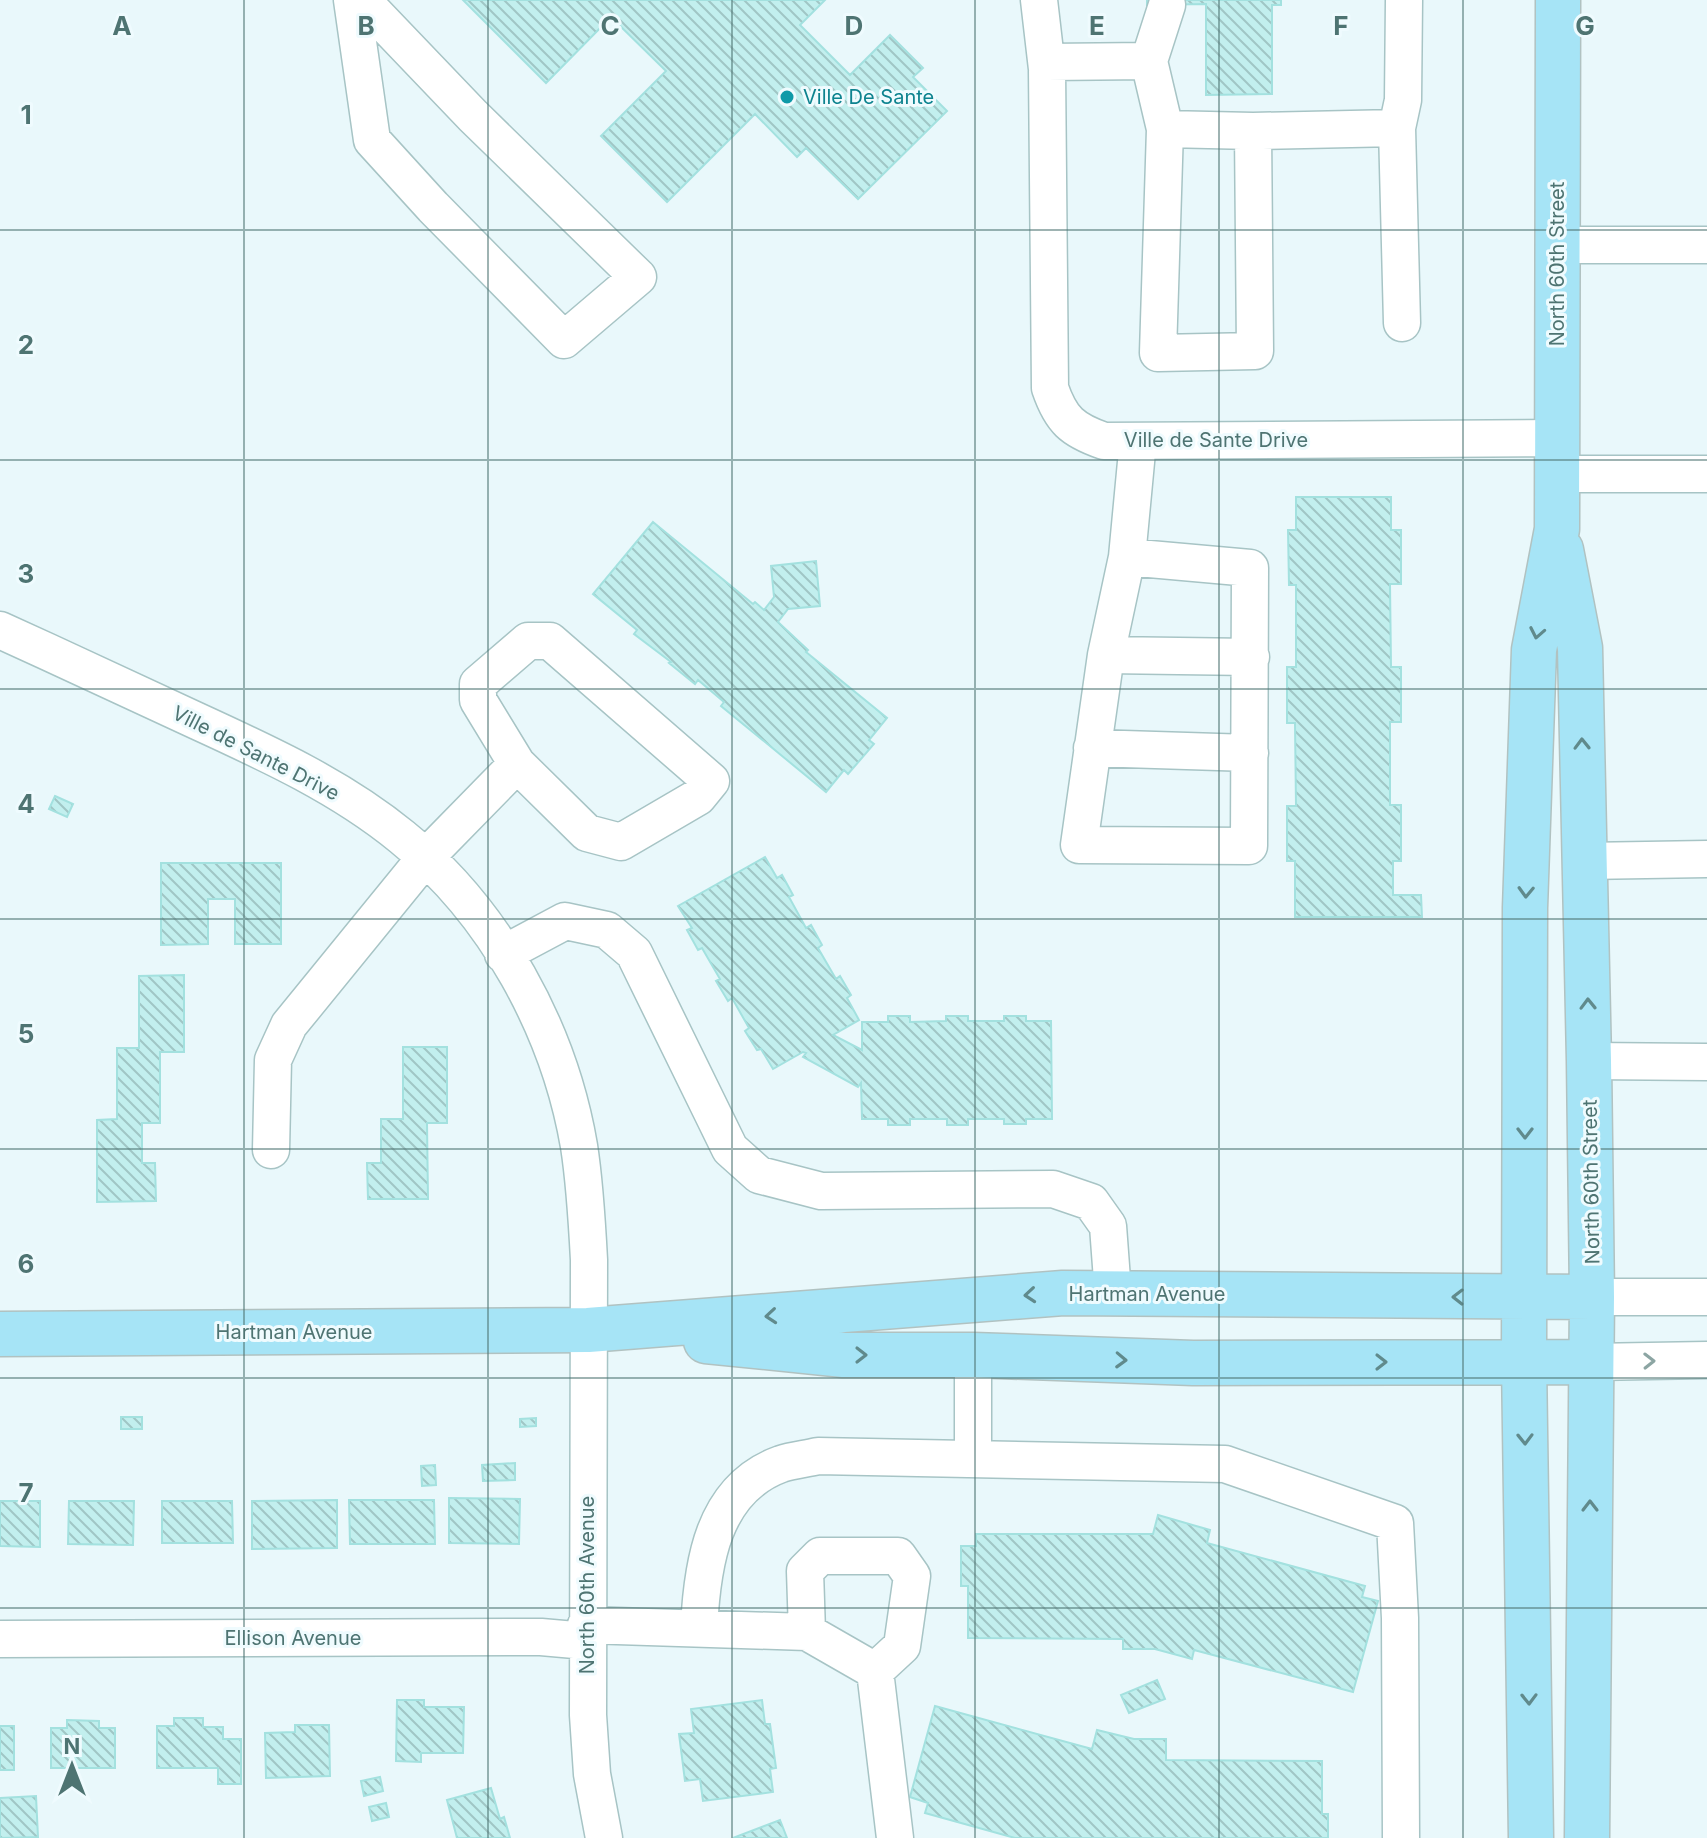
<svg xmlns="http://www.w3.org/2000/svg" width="1707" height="1838" font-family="Inter,sans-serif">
	<defs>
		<pattern id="building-back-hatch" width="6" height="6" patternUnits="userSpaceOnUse" patternTransform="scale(2)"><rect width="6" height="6" fill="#c2efee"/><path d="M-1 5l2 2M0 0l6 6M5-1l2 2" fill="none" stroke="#a0c6c5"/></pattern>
	</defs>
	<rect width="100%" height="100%" fill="#e9f8fb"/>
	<path fill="url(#building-back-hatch)" stroke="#a3e1df" stroke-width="2" d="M 463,0 L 825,0 L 800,25 L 850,75 L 890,35 L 923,68 L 913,77 L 947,111 L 858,199 L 806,148 L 797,157 L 755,114 L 667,202 L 601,136 L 666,71 L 611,17 L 546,83 Z
		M 1147,0 L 1281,0 L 1281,5 L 1272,5 L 1272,94 L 1206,95 L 1206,4 L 1147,5 Z
		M 1296,497 L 1391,497 L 1391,530 L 1401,530 L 1401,584 L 1390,584 L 1391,667 L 1401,667 L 1401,722 L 1390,722 L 1390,805 L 1401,805 L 1401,861 L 1393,861 L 1393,895 L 1421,895 L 1422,917 L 1295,917 L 1295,861 L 1287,861 L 1287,806 L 1296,806 L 1295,723 L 1287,723 L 1287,667 L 1296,667 L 1296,585 L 1289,585 L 1288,530 L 1296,530 Z
		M 653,522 L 753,604 L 755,602 L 764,610 L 774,597 L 771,566 L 816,561 L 820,606 L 788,609 L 778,622 L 808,650 L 806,652 L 887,718 L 869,740 L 874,744 L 848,774 L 844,770 L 826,792 L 721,706 L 724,702 L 698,680 L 695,684 L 669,663 L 671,662 L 634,634 L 637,630 L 593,594 Z
		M 55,796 L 73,804 L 67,817 L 49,809 Z
		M 765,857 L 777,878 L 782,875 L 793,895 L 789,897 L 806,928 L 811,925 L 822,945 L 818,948 L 836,979 L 840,976 L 851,995 L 847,998 L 859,1020 L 833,1035 L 862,1050 L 862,1022 L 888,1022 L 888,1016 L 910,1016 L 910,1022 L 946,1021 L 946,1016 L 968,1016 L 968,1021 L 1004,1021 L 1004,1016 L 1026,1016 L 1026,1021 L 1051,1021 L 1052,1119 L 1026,1119 L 1026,1124 L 1004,1124 L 1004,1119 L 968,1119 L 968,1125 L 947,1125 L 947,1119 L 910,1119 L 910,1125 L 888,1125 L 888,1119 L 862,1119 L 861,1083 L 858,1087 L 803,1057 L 806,1053 L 803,1052 L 773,1069 L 761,1049 L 757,1050 L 745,1031 L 749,1028 L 732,998 L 728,1001 L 716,981 L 720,979 L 702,948 L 698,950 L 687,930 L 692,928 L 678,906 Z
		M 161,863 L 281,863 L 281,944 L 235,944 L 235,899 L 208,899 L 208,944 L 161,945 Z
		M 184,975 L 184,1052 L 160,1052 L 160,1123 L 142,1123 L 142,1163 L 155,1163 L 156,1201 L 97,1202 L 97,1120 L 117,1119 L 117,1048 L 139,1048 L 139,976 Z
		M 403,1047 L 447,1047 L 447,1123 L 427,1123 L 428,1199 L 368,1199 L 367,1163 L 381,1163 L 381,1119 L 403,1119 Z
		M 121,1417 L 142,1417 L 142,1429 L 121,1429 Z
		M 536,1418 L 536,1426 L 520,1427 L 520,1419 Z
		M 515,1463 L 515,1480 L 483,1481 L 482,1465 Z
		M 435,1465 L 436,1485 L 422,1486 L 421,1466 Z
		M 449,1498 L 520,1499 L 519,1544 L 449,1543 Z
		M 337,1500 L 337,1548 L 252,1549 L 252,1501 Z
		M 349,1500 L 434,1500 L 435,1544 L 350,1544 Z
		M 0,1501 L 40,1501 L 40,1547 L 0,1546 Z
		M 69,1501 L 134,1501 L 133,1545 L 68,1544 Z
		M 162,1501 L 232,1501 L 233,1543 L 162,1543 Z
		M 1158,1515 L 1210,1530 L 1207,1543 L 1365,1586 L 1362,1597 L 1378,1601 L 1353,1692 L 1194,1650 L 1192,1659 L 1155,1649 L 1123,1649 L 1123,1639 L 968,1638 L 968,1586 L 961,1586 L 961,1546 L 976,1546 L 976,1534 L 1153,1534 Z
		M 1157,1680 L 1165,1699 L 1129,1713 L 1121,1695 Z
		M 397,1700 L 424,1700 L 424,1707 L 464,1707 L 463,1753 L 421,1753 L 421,1762 L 396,1761 Z
		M 762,1700 L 765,1724 L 770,1724 L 776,1768 L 770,1769 L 773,1792 L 703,1801 L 700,1779 L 685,1781 L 679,1734 L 694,1733 L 691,1709 Z
		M 935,1706 L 1092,1749 L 1097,1730 L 1134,1739 L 1166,1739 L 1166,1760 L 1322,1761 L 1322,1814 L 1328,1814 L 1328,1838 L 1015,1838 L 925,1813 L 928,1803 L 910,1797 Z
		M 174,1718 L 203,1718 L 203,1727 L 223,1727 L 223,1739 L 241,1739 L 241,1784 L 218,1784 L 218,1768 L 157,1768 L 157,1726 L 174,1726 Z
		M 67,1720 L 99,1721 L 99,1728 L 115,1728 L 115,1768 L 51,1768 L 51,1728 L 67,1728 Z
		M 295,1725 L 329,1725 L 330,1776 L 266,1778 L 265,1733 L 295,1732 Z
		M 0,1726 L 14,1726 L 14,1770 L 0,1770 Z
		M 380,1777 L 383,1791 L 364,1796 L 361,1781 Z
		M 491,1788 L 500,1819 L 504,1817 L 510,1838 L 457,1838 L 447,1800 Z
		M 36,1796 L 38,1837 L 0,1838 L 0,1798 Z
		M 386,1803 L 389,1817 L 372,1821 L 369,1807 Z
		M 780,1820 L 787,1838 L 733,1838 Z"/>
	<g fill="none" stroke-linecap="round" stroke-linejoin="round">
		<g stroke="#a7c4c5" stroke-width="39">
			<path id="minor" d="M 352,0 L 372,140 L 433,207 L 564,340 L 638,277 L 473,116 L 362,0
				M 1039,0 L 1047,69 L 1050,388 C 1061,420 1072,430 1104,441 L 1557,438
				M 1149,61 L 1167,5
				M 1047,62 L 1149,61 L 1165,129 L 1253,131 L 1397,128 L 1403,100 L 1404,0
				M 1397,128 L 1402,323
				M 1165,129 L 1158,353 L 1255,351 L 1253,131
				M 1557,245 L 1707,245
				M 1557,474 L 1707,474
				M 1127,557 L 1250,568 L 1249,846 L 1079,845 L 1106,655 L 1127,557 L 1138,441
				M 0,630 C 66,660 132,691 197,721 C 269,754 341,787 402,837 C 495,912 559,1029 579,1146 C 585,1184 587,1222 589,1260 L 588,1715 L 592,1774 L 604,1838
				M 1106,655 L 1251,657
				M 1092,748 L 1250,753
				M 1585,861 L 1707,859
				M 503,954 L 565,921 L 607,930 L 634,953 L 730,1149 L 759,1175 L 821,1191 L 1053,1189 L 1091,1202 L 1108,1226 L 1113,1293
				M 1589,1061 L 1707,1062
				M 271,1150 L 273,1060 L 289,1025 L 425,858 L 517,764 L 587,833 L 621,842 L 698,797 L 711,781 L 550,641 L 528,641 L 478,684 L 478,700 L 517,764
				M 1592,1297 L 1707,1297
				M 973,1355 L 973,1459
				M 1591,1362 L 1707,1360
				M 586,1625 L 807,1632 L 875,1671 L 895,1838
				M 699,1628 C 702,1565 712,1489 781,1464 C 793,1460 806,1459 818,1456 L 1225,1464 L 1395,1523 L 1400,1618 L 1401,1838
				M 807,1632 L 805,1571 L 820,1556 L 898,1556 L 912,1576 L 902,1646 L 875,1671
				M 0,1639 L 541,1637 L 586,1641"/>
		</g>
		<g stroke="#b1c2c1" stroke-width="47">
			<path id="major" d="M 1561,550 L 1580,648 L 1589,1061 L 1592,1297 L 1587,1838
				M 0,1334 L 588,1330 L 1063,1293 L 1592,1297
				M 706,1341 L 844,1355 L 973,1355 L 1193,1363 L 1591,1362
				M 1531,1838 L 1524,1361 L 1525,908 L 1534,650 L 1557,529 L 1558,0"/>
		</g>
		<use href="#minor" stroke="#fff" stroke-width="36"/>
		<use href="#major" stroke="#a6e4f6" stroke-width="44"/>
	</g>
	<defs><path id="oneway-chevron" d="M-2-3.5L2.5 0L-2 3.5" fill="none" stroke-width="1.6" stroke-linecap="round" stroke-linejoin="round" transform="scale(2)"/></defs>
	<g stroke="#608a8c">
		<use href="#oneway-chevron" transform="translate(1537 633) rotate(101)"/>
		<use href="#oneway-chevron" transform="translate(1582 744) rotate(-91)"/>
		<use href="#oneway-chevron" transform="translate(1526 892) rotate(92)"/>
		<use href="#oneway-chevron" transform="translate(1588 1004) rotate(-91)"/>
		<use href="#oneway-chevron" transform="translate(1525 1133) rotate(90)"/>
		<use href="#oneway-chevron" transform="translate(1030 1295) rotate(175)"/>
		<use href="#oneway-chevron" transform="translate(1458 1297) rotate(-179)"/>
		<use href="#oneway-chevron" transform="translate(771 1316) rotate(175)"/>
		<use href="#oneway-chevron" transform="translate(861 1355)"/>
		<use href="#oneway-chevron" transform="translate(1121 1360) rotate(2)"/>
		<use href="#oneway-chevron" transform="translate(1381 1362)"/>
		<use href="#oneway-chevron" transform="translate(1525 1439) rotate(89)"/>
		<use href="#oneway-chevron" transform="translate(1590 1506) rotate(-90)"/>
		<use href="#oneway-chevron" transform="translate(1529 1699) rotate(89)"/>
	</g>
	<use stroke="#8ca5a3" href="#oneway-chevron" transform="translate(1649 1361) rotate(-1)"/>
	<path fill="none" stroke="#4e7472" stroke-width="2" stroke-opacity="0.55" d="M 244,0 L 244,1838M 488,0 L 488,1838M 732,0 L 732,1838M 975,0 L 975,1838M 1219,0 L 1219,1838M 1463,0 L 1463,1838M 0,230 L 1707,230M 0,460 L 1707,460M 0,689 L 1707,689M 0,919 L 1707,919M 0,1149 L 1707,1149M 0,1378 L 1707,1378M 0,1608 L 1707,1608"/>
	<circle fill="#0f9aa8" stroke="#effbfe" stroke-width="3" cx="787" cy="97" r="8"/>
	<g text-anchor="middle" stroke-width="6" stroke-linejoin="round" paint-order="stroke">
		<g font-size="20" fill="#0d838f" stroke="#effbfe" text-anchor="start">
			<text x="803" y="104">Ville De Sante</text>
		</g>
		<g font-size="20" fill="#4e7472" stroke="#effbfe">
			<text transform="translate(1557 264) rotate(-90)" y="7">North 60th Street</text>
			<text x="1216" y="447">Ville de Sante Drive</text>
			<text transform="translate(256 753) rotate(27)" y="7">Ville de Sante Drive</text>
			<text transform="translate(1591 1182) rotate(-91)" y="7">North 60th Street</text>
			<text x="1147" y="1301">Hartman Avenue</text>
			<text x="294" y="1339">Hartman Avenue</text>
			<text transform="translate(587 1585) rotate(-90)" y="7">North 60th Avenue</text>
			<text x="293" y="1645">Ellison Avenue</text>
		</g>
	</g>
	<g font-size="26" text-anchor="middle" font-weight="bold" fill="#4e7472" stroke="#effbfe" stroke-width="6" stroke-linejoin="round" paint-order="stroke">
		<text x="122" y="35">A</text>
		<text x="366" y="35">B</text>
		<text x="610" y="35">C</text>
		<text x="854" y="35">D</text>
		<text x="1097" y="35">E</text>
		<text x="1341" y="35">F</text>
		<text x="1585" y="35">G</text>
		<text x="26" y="124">1</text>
		<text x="26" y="354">2</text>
		<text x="26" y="583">3</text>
		<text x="26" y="813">4</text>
		<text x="26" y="1043">5</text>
		<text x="26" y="1273">6</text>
		<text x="26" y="1502">7</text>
	</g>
	<g transform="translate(72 1766)" stroke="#effbfe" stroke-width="6" paint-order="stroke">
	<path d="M0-6L14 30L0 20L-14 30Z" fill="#4e7472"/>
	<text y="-12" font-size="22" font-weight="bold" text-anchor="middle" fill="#4e7472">N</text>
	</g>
</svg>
